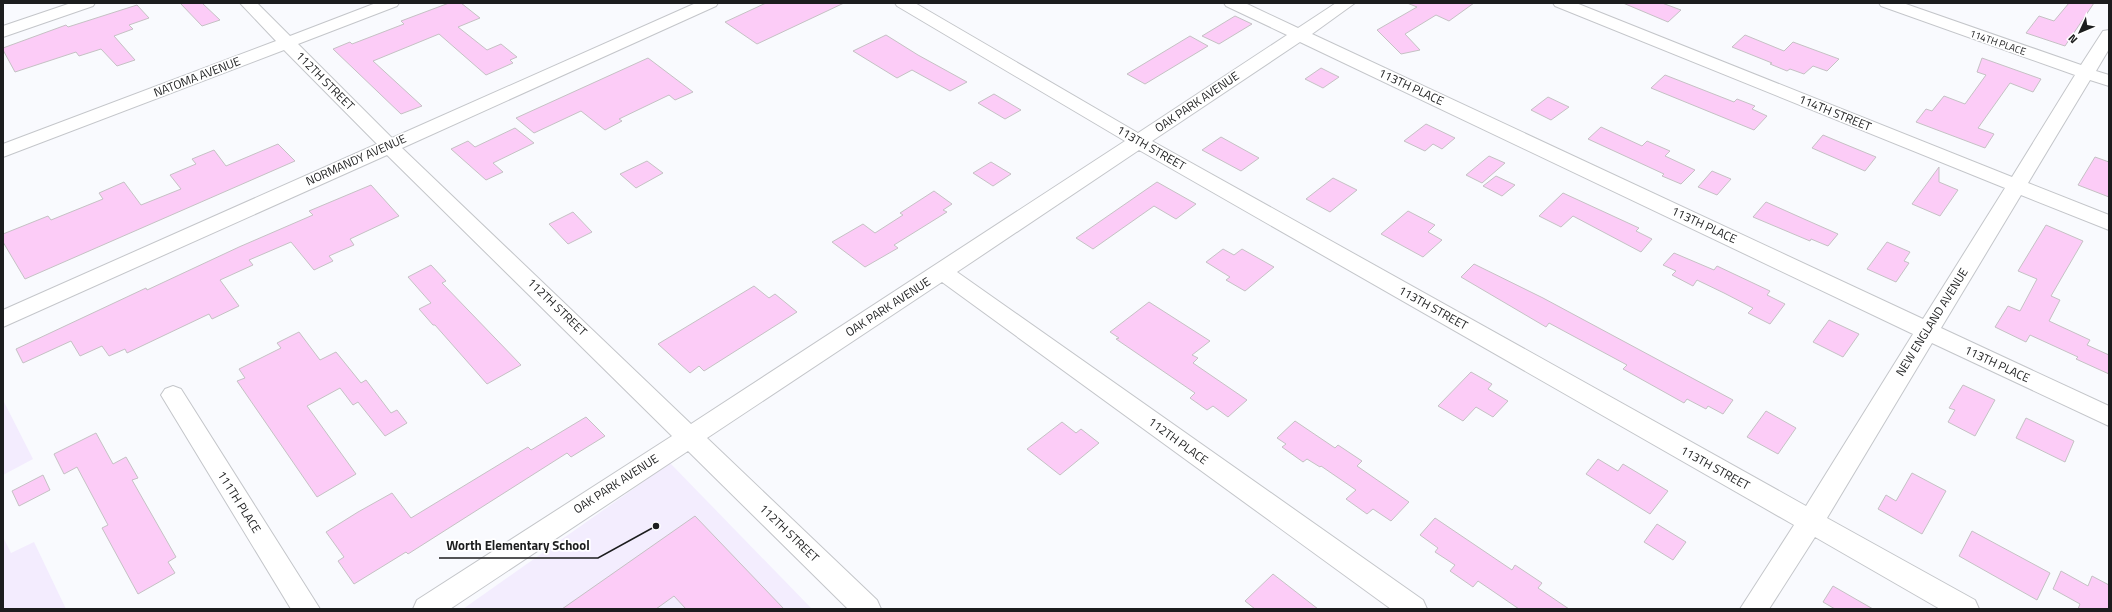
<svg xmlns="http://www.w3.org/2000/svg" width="2112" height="612" font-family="'Titillium Web',sans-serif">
	<rect width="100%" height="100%" fill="#f9fafe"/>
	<path fill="#f3ecfe" d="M 3,400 L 33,459 L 3,475 Z
		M 3,537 L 11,553 L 34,542 L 66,609 L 3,609 Z"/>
	<path fill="#f3edfe" d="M 670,463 L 812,609 L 463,609 Z"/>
	<path fill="#fcccf7" stroke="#c5c1c4" d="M 180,3 L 202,3 L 220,20 L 202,26 Z
		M 449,3 L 461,3 L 480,18 L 458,27 L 487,50 L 501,44 L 517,57 L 510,60 L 513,63 L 486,75 L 439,34 L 373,61 L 422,106 L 401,114 L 333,49 L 350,42 L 352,44 L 404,24 L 401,21 Z
		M 766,3 L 844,3 L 757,44 L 725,22 Z
		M 1407,3 L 1474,3 L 1449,21 L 1436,15 L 1405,34 L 1420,50 L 1401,54 L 1377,30 L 1417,7 Z
		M 1623,3 L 1662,3 L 1681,10 L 1668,22 Z
		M 2069,3 L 2094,3 L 2065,46 L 2026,33 L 2039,16 L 2054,21 Z
		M 137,5 L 149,18 L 129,25 L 133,29 L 114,36 L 135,60 L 117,66 L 101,49 L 79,56 L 76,52 L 15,72 L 3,50 L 3,48 L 66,25 L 68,27 Z
		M 1235,16 L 1252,24 L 1219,44 L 1202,36 Z
		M 886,35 L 918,55 L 967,82 L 950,91 L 912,70 L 897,78 L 853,51 Z
		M 1745,35 L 1784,51 L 1793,42 L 1839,59 L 1827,71 L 1813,66 L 1804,74 L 1790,69 L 1787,71 L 1770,64 L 1772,63 L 1732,47 Z
		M 1190,36 L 1208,46 L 1145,84 L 1127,74 Z
		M 648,58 L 693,92 L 675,100 L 669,95 L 619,119 L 622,121 L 605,130 L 581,111 L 534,133 L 516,118 Z
		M 1982,58 L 2041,79 L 2033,92 L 2010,83 L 1978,128 L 1994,134 L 1985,148 L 1916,122 L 1926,109 L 1932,111 L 1944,96 L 1965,104 L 1986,75 L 1977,72 Z
		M 1321,68 L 1339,77 L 1323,88 L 1305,79 Z
		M 1665,75 L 1734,102 L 1737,99 L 1755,106 L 1752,109 L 1767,116 L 1754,130 L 1651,88 Z
		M 994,94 L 1021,110 L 1005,119 L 978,103 Z
		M 1548,97 L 1569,107 L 1551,120 L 1531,110 Z
		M 1426,124 L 1455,138 L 1442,149 L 1433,144 L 1425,151 L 1404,141 Z
		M 1601,127 L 1642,146 L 1647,141 L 1670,151 L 1665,156 L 1695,170 L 1681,184 L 1662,176 L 1664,174 L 1588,139 Z
		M 515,128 L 534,143 L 493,163 L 503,172 L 486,180 L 451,149 L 468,141 L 475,147 Z
		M 1823,135 L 1842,143 L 1876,157 L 1865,171 L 1812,148 Z
		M 1221,137 L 1259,158 L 1241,171 L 1202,150 Z
		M 278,144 L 295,161 L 25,279 L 3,242 L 3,234 L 48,216 L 51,220 L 103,199 L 99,193 L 124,182 L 141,205 L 181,189 L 170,175 L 196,164 L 192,159 L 214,150 L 226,166 Z
		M 1489,156 L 1505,163 L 1482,183 L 1466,175 Z
		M 2095,157 L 2109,162 L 2109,197 L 2078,185 Z
		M 647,161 L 663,173 L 636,188 L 620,174 Z
		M 991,162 L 1011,174 L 993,186 L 973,173 Z
		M 1939,167 L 1939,182 L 1958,190 L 1940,216 L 1912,204 Z
		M 1712,171 L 1731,179 L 1717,195 L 1698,187 Z
		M 1496,176 L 1515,185 L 1502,196 L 1483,186 Z
		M 1333,178 L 1357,190 L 1330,212 L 1306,199 Z
		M 1157,182 L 1196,204 L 1176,219 L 1154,206 L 1093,249 L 1076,238 Z
		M 371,185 L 399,216 L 350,239 L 354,245 L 329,256 L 333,261 L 314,270 L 291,242 L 249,260 L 253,265 L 220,280 L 239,306 L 212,319 L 209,314 L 127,353 L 125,349 L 109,356 L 102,346 L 80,356 L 71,341 L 23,363 L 16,349 L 146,288 L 147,290 L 239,247 L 313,215 L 309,211 Z
		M 934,191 L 952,204 L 943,210 L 947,212 L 894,245 L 898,248 L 865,267 L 832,242 L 863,224 L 875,233 L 903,215 L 900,213 Z
		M 1563,193 L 1639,228 L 1636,231 L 1652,239 L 1641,252 L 1573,216 L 1561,227 L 1539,216 Z
		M 1766,202 L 1804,219 L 1838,234 L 1828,246 L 1811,239 L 1810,241 L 1753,217 Z
		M 1408,211 L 1435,225 L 1428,232 L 1442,240 L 1423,257 L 1381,234 Z
		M 573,212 L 592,232 L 568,244 L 549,224 Z
		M 2046,225 L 2083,241 L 2051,296 L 2060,300 L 2049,321 L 2090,340 L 2087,345 L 2109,355 L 2109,374 L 2076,359 L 2078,357 L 2030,335 L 2026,342 L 1995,327 L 2008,306 L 2020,311 L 2037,279 L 2018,271 Z
		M 1887,242 L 1910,252 L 1904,261 L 1909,263 L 1896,282 L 1867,269 Z
		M 1223,249 L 1234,255 L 1242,249 L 1274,267 L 1245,291 L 1226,280 L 1230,277 L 1206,262 Z
		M 1674,253 L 1714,270 L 1717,266 L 1770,291 L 1767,295 L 1785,304 L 1770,324 L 1748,313 L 1753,308 L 1724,293 L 1697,280 L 1693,286 L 1672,275 L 1676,271 L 1663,265 Z
		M 1474,264 L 1543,298 L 1733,400 L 1723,414 L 1708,406 L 1706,409 L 1687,399 L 1684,403 L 1623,369 L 1627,365 L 1549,323 L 1546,327 L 1461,277 Z
		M 431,265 L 446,281 L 442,283 L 521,365 L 487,384 L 435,325 L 433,325 L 419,309 L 431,303 L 408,277 Z
		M 754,286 L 769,298 L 775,294 L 797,312 L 704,371 L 699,366 L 690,373 L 658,344 Z
		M 1149,302 L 1210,341 L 1192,355 L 1198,358 L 1193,363 L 1247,400 L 1228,417 L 1213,406 L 1207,410 L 1190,398 L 1195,393 L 1116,339 L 1119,338 L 1110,332 Z
		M 1829,320 L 1859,334 L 1843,357 L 1813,342 Z
		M 299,332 L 320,360 L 336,352 L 361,383 L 366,380 L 391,413 L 397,410 L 407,423 L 385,436 L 358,402 L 353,405 L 340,388 L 307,406 L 356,474 L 317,497 L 237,381 L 245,378 L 239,369 L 281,348 L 277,343 Z
		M 1471,372 L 1492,384 L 1488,389 L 1508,401 L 1493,417 L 1476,407 L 1463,421 L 1438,406 Z
		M 1963,385 L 1995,400 L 1975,436 L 1948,422 L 1955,410 L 1949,408 Z
		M 1766,411 L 1796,428 L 1778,454 L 1747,437 Z
		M 586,417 L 605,436 L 571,457 L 567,453 L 408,554 L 406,552 L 354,584 L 338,561 L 344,557 L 326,532 L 358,512 L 392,493 L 411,518 L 528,447 L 531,450 Z
		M 2026,418 L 2074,441 L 2065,462 L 2016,438 Z
		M 1295,421 L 1335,448 L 1338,445 L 1362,461 L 1357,466 L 1409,502 L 1391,521 L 1373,509 L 1367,514 L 1346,499 L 1356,490 L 1321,466 L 1320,467 L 1307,459 L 1303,462 L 1282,447 L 1286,444 L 1277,438 Z
		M 1062,422 L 1076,433 L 1081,429 L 1099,443 L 1060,475 L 1027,449 Z
		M 96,433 L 113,464 L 126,457 L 138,478 L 132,480 L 176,557 L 168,562 L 175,573 L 138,594 L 102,528 L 108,525 L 77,467 L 64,474 L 54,454 Z
		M 1598,459 L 1618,471 L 1623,464 L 1668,491 L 1650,514 L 1586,474 Z
		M 1912,473 L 1946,491 L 1922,534 L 1878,509 L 1886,495 L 1896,501 Z
		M 43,475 L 50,490 L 19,506 L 12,491 Z
		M 695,516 L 784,609 L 686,609 L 674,596 L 656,609 L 562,609 Z
		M 1435,518 L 1512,570 L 1515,565 L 1542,583 L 1538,588 L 1569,609 L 1519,609 L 1478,581 L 1473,587 L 1450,571 L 1455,565 L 1435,552 L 1438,548 L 1420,535 Z
		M 1657,524 L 1686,542 L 1673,560 L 1644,542 Z
		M 1972,531 L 2050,573 L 2037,600 L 1959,556 Z
		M 2061,571 L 2088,586 L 2092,576 L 2109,585 L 2109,609 L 2078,609 L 2080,604 L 2053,589 Z
		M 1273,574 L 1318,609 L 1255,609 L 1245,601 Z
		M 1833,586 L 1873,609 L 1835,609 L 1823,602 Z"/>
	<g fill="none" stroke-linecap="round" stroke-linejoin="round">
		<g stroke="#c4c6ca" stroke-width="2">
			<path id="minor" d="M 71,3 L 95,3 L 93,6 L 3,37 L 3,26 Z
				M 240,3 L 257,3 L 290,36 L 376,3 L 399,3 L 397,6 L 298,44 L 392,138 L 696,3 L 718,3 L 716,6 L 402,148 L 691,424 L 1125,141 L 897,6 L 895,3 L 915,3 L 1138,133 L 1287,35 L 1226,6 L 1224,3 L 1245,3 L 1298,28 L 1336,3 L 1355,3 L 1312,34 L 1923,319 L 2005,188 L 1555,6 L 1553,3 L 1576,3 L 2012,177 L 2075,75 L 1881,6 L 1879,3 L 1903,3 L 2081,65 L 2103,31 L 2109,30 L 2109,49 L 2096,71 L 2109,75 L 2109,86 L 2090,80 L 2028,183 L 2109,215 L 2109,230 L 2021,195 L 1941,328 L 2109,406 L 2109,426 L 1932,343 L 1827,518 L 1975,600 L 1979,609 L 1940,609 L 1815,537 L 1769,609 L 1740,609 L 1794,525 L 1139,150 L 957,272 L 1423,600 L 1427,609 L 1391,609 L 942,282 L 707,438 L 877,600 L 881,609 L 848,609 L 688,451 L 450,609 L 413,609 L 417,600 L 672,436 L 387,155 L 3,327 L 3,310 L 377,144 L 284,50 L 3,157 L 3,144 L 276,41 ZM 1300,42 L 1913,334 L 1806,506 L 1152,141 Z
				M 173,386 L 181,389 L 320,609 L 291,609 L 161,395 L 165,389 Z"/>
		</g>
		<use href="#minor" fill="#fff" fill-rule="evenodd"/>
	</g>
	<g text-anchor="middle" stroke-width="3.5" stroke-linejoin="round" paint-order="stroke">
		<g font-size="10" fill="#1c1d1e" stroke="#fff">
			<text transform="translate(1998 42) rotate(19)" y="4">114TH PLACE</text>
		</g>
		<g font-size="12" fill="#1c1d1e" stroke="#fff">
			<text transform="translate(197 77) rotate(-21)" y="4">NATOMA AVENUE</text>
			<text transform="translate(325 81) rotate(45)" y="4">112TH STREET</text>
			<text transform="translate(1411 87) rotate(25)" y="4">113TH PLACE</text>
			<text transform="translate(1197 102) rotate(-34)" y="4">OAK PARK AVENUE</text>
			<text transform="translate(1835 113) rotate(22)" y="4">114TH STREET</text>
			<text transform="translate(1151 148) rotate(30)" y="4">113TH STREET</text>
			<text transform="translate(356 160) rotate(-24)" y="4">NORMANDY AVENUE</text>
			<text transform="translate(1704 225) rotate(25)" y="4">113TH PLACE</text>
			<text transform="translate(557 307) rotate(44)" y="4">112TH STREET</text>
			<text transform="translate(888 307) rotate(-33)" y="4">OAK PARK AVENUE</text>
			<text transform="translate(1433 308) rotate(29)" y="4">113TH STREET</text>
			<text transform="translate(1932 322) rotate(-58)" y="4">NEW ENGLAND AVENUE</text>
			<text transform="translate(1997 364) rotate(25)" y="4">113TH PLACE</text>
			<text transform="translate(1178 441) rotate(36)" y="4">112TH PLACE</text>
			<text transform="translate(1715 468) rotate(29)" y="4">113TH STREET</text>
			<text transform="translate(616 484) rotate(-33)" y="4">OAK PARK AVENUE</text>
			<text transform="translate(239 502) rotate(58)" y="4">111TH PLACE</text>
			<text transform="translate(789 533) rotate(44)" y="4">112TH STREET</text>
		</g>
	</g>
	<path fill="none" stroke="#1c1d1e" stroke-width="1.5" d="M656 526L598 558H439"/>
	<circle fill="#1c1d1e" stroke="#fff" stroke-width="1.5" cx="656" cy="526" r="4"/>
	<g font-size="13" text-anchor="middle" font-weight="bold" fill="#1c1d1e" stroke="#fff" stroke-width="3.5" stroke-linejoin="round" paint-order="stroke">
		<text x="518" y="550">Worth Elementary School</text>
	</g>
	<rect width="2112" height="612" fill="none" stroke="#1c1d1e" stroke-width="8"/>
	<g transform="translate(2080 32) rotate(226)" stroke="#ffffff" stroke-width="3" paint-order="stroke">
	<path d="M0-3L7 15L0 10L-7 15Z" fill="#1c1d1e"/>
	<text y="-6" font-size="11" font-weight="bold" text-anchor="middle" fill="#1c1d1e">N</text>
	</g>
</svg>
